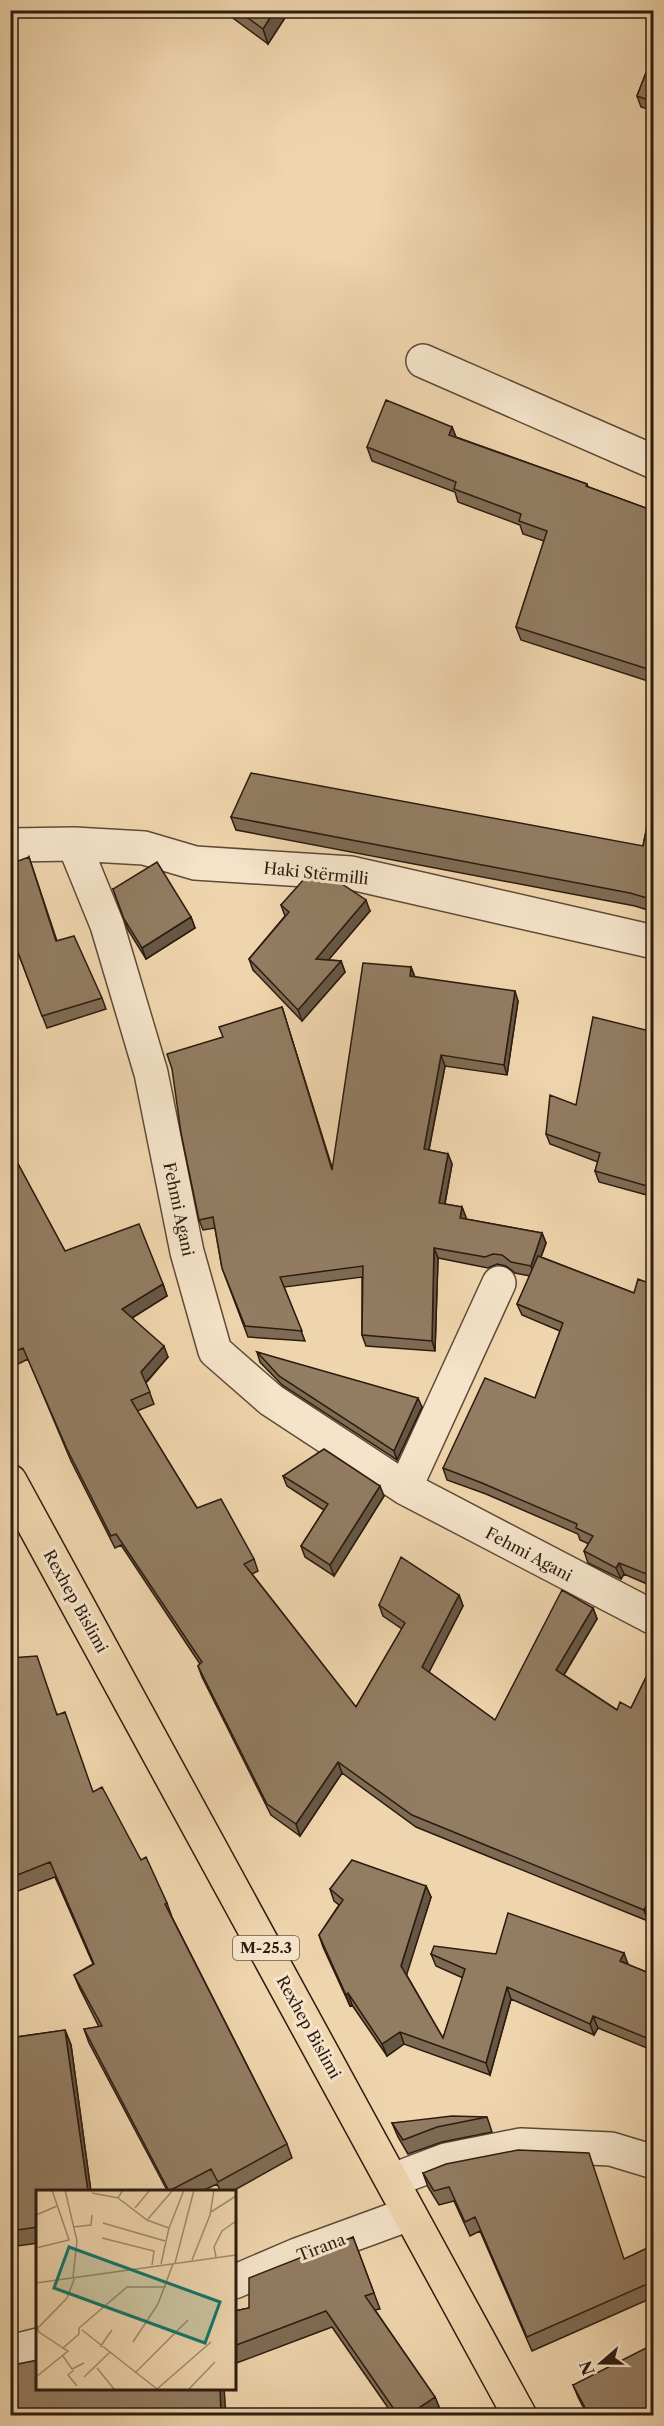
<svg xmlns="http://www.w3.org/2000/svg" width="664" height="2426" font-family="'Libre Caslon Text',serif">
	<rect width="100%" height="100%" fill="#efd5ad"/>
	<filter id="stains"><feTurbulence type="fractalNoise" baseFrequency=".00333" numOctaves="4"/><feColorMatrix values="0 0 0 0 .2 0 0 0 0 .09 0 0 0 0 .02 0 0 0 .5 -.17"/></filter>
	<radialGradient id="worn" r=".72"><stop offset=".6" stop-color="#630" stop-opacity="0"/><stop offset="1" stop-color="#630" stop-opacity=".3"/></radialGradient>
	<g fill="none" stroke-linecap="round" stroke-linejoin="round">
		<g stroke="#5e4a37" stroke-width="36">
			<path id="minor" d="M 423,361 L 654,462
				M 74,844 L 107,925 L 151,1073 L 187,1252 L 215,1351 L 271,1400 L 405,1488 L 654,1618
				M 10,845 L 74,844 L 144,848 L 195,863 L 351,873 L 654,942
				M 405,1488 L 499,1283
				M 393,2180 L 446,2160 L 521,2145 L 611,2149 L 654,2162
				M 234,2282 L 297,2255 L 409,2214
				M 10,2352 L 38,2345"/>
		</g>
		<g stroke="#2d1b10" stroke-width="36">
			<path id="major" d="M 10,1481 L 520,2416"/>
		</g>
		<use href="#minor" stroke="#f5e4ca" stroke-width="33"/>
		<use href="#major" stroke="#efd5ad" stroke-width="33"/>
	</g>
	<path fill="#7e6b54" stroke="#2d1b10" stroke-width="1.5" d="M 222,10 L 290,10 L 268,44 Z
		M 654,52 L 654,111 L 641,107 L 637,96 Z
		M 452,427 L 456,437 L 587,484 L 588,487 L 654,511 L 654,683 L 521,640 L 516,627 L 544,541 L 523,534 L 520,525 L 458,502 L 455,492 L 372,461 L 367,447 Z
		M 654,698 L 654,725 L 650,715 Z
		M 654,792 L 654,912 L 635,906 L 236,830 L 231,817 L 643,846 Z
		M 29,857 L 57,941 L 102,998 L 106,1009 L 47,1028 L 10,932 Z
		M 113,889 L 191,917 L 195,928 L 146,959 L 128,930 Z
		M 281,905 L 370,911 L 328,960 L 341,961 L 345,972 L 302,1021 L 253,970 L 249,959 L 285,916 Z
		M 411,967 L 415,977 L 518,1001 L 507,1075 L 445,1066 L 429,1150 L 448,1154 L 452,1164 L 445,1204 L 462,1207 L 466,1219 L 542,1233 L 546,1243 L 541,1257 L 634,1293 L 654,1285 L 654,1587 L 624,1574 L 621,1579 L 588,1563 L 584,1551 L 589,1544 L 580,1540 L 578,1534 L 486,1494 L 447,1480 L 443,1468 L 535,1398 L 560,1331 L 522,1315 L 517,1304 L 530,1276 L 515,1273 L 506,1266 L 497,1264 L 488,1268 L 438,1258 L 435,1351 L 366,1346 L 362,1335 L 362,1277 L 284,1287 L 305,1341 L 248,1337 L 222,1268 L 215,1228 L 203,1230 L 199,1220 L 223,1037 L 282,1007 L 332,1169 Z
		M 654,1032 L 654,1197 L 599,1182 L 595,1171 L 598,1162 L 550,1144 L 546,1134 Z
		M 10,1149 L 65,1251 L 163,1284 L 167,1296 L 132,1318 L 168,1357 L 146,1383 L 154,1404 L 137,1411 L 197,1508 L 254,1559 L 258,1571 L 252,1574 L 356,1707 L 402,1629 L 383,1616 L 379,1605 L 459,1595 L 463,1606 L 429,1672 L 495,1720 L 593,1608 L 597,1619 L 564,1675 L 617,1710 L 631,1708 L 654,1661 L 654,1910 L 648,1921 L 416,1827 L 342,1773 L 300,1836 L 271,1815 L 202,1677 L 198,1666 L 200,1664 L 121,1545 L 115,1548 L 71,1461 L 28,1359 L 10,1368 Z
		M 257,1352 L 422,1407 L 397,1460 L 282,1385 L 260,1362 Z
		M 283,1476 L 384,1496 L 334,1576 L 305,1557 L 301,1546 L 324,1510 L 287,1486 Z
		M 10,1658 L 58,1715 L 93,1792 L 141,1860 L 167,1903 L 172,1917 L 287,2144 L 292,2158 L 231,2192 L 221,2192 L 217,2184 L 200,2192 L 168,2192 L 89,2043 L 84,2029 L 99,2027 L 80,1989 L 74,1975 L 93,1964 L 55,1877 L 10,1894 Z
		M 426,1886 L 431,1897 L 406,1974 L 443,2038 L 463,1978 L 436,1966 L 431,1954 L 496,1954 L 628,1965 L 654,1975 L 654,2051 L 598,2028 L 594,2035 L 511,1999 L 490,2075 L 404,2044 L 387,2056 L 352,2005 L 350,2006 L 323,1947 L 319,1935 L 339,1905 L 334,1901 L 330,1889 Z
		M 65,2030 L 71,2045 L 91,2192 L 38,2192 L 38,2243 L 10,2247 L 10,2038 Z
		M 487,2117 L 492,2132 L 442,2142 L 408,2154 L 398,2137 L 392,2123 Z
		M 423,2173 L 625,2259 L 654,2245 L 654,2297 L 532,2351 L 480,2231 L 470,2236 L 454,2201 L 439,2205 L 428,2187 Z
		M 353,2237 L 380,2309 L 375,2310 L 435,2397 L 441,2412 L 436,2415 L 393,2415 L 332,2327 L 234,2364 L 234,2311 L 249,2308 Z
		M 573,2385 L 654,2415 L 587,2415 L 578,2397 Z"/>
	<path fill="#665745" stroke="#2d1b10" stroke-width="1.5" d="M 275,10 L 290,10 L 268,44 L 263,29 Z
		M 452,427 L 457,440 L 449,435 Z
		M 366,900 L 370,911 L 320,970 L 316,959 Z
		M 191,917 L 195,928 L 146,959 L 142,948 Z
		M 341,961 L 345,972 L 302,1021 L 298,1010 Z
		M 411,967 L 415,978 L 410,976 Z
		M 515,991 L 518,1001 L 507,1075 L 504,1065 Z
		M 282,1007 L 285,1017 L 336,1180 L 332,1170 Z
		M 441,1055 L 445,1066 L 427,1159 L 424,1149 Z
		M 448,1154 L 452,1164 L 443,1213 L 439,1203 Z
		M 462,1207 L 466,1217 L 464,1228 L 460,1218 Z
		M 542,1233 L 546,1243 L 534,1276 L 531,1266 Z
		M 434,1248 L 438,1258 L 435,1351 L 432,1341 Z
		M 163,1284 L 167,1296 L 127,1321 L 122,1309 Z
		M 164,1346 L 168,1357 L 145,1383 L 141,1372 Z
		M 418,1398 L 422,1407 L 397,1460 L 394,1451 Z
		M 380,1486 L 384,1496 L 334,1576 L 330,1565 Z
		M 619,1563 L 624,1574 L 621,1579 L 616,1568 Z
		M 459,1595 L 463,1606 L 426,1678 L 422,1667 Z
		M 593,1608 L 597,1619 L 560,1681 L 556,1670 Z
		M 338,1762 L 342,1773 L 300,1836 L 296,1824 Z
		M 426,1886 L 431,1897 L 406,1977 L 401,1966 Z
		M 654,1890 L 654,1910 L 648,1921 L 644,1910 Z
		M 624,1953 L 628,1964 L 620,1961 Z
		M 507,1987 L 511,1999 L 490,2075 L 486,2063 Z
		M 348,1993 L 352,2005 L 350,2006 L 346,1995 Z
		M 593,2016 L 598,2028 L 594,2035 L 590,2024 Z
		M 65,2030 L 71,2045 L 91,2192 L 88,2192 Z
		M 400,2032 L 404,2044 L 387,2056 L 382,2044 Z
		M 220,2388 L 224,2388 L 226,2415 L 221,2415 Z
		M 435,2397 L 441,2412 L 436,2415 L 408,2415 Z"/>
	<path fill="#927c62" stroke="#2d1b10" stroke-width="1.5" d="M 237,10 L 275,10 L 263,29 Z
		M 654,52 L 654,102 L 637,96 Z
		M 386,400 L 452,427 L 449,435 L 587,484 L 586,486 L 654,511 L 654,671 L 516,627 L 547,531 L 519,521 L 521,514 L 454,489 L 456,482 L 367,447 Z
		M 654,698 L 654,716 L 650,715 Z
		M 251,773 L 643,846 L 654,792 L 654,900 L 630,893 L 231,817 Z
		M 29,857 L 56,941 L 74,936 L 102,998 L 42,1016 L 10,931 L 10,864 Z
		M 157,862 L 191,917 L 142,948 L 124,919 L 113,889 Z
		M 305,878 L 336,880 L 366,900 L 316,959 L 341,961 L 298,1010 L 249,959 L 289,912 L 281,905 Z
		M 363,963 L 411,967 L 410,976 L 515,991 L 504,1065 L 441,1055 L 424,1149 L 448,1154 L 439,1203 L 462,1207 L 460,1218 L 542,1233 L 531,1266 L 511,1262 L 502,1255 L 493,1254 L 485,1257 L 434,1248 L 432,1341 L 362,1335 L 363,1266 L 280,1277 L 302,1331 L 245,1326 L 222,1268 L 213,1217 L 199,1220 L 181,1133 L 172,1069 L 167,1054 L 223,1037 L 219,1027 L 282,1007 L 332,1170 Z
		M 593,1017 L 654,1032 L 654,1188 L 595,1171 L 600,1153 L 546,1134 L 550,1095 L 576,1105 Z
		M 10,1149 L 65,1251 L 139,1224 L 163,1284 L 122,1309 L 164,1346 L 141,1372 L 150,1392 L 131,1400 L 197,1508 L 221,1499 L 254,1559 L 244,1564 L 356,1707 L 405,1623 L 379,1605 L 401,1557 L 459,1595 L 422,1667 L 495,1720 L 562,1590 L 593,1608 L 556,1670 L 617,1710 L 620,1702 L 631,1708 L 654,1661 L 654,1890 L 644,1910 L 412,1815 L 338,1762 L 296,1824 L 267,1804 L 198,1666 L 202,1662 L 116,1534 L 111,1536 L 67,1449 L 23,1348 L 10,1354 Z
		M 538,1256 L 634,1293 L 638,1279 L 654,1285 L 654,1577 L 619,1563 L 616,1568 L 584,1551 L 593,1536 L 576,1528 L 577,1524 L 482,1483 L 443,1468 L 485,1378 L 535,1398 L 563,1323 L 517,1304 Z
		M 257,1352 L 418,1398 L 394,1451 L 279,1376 Z
		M 324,1449 L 380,1486 L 330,1565 L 301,1546 L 328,1504 L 283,1476 Z
		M 37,1656 L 57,1715 L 65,1712 L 93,1792 L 102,1787 L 141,1860 L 146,1857 L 167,1903 L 165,1904 L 287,2144 L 218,2182 L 211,2169 L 169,2191 L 84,2029 L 102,2026 L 74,1975 L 94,1964 L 50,1862 L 10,1878 L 10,1658 Z
		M 352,1860 L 426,1886 L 401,1966 L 443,2038 L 465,1969 L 431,1954 L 434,1946 L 496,1954 L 508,1913 L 624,1953 L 620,1961 L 654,1975 L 654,2041 L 593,2016 L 590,2024 L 507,1987 L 486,2063 L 400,2032 L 382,2044 L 348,1993 L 346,1995 L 319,1935 L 343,1900 L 330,1889 Z
		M 65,2030 L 88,2192 L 38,2192 L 38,2227 L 10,2231 L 10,2038 Z
		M 452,2116 L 487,2117 L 437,2127 L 403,2140 L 392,2123 Z
		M 518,2150 L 589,2153 L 624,2259 L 654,2245 L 654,2281 L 527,2337 L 475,2217 L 465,2222 L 449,2187 L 434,2191 L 423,2173 L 446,2164 Z
		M 353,2237 L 374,2293 L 365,2296 L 435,2397 L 408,2415 L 398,2415 L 326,2311 L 234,2346 L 234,2311 L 249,2308 L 249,2278 Z
		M 654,2344 L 654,2415 L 589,2415 L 573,2385 Z
		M 38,2360 L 38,2388 L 220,2388 L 221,2415 L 10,2415 L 10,2398 L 18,2364 Z"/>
	<g text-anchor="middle" stroke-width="6" stroke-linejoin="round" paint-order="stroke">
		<rect fill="#f5e4ca" stroke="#695748" stroke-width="1.5" x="233" y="1936" width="66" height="24" rx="4.5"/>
		<g font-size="15" font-weight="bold" fill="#2d1b10">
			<text x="266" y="1953">M-25.3</text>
		</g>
		<g font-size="16" fill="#2d1b10" stroke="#f5e4ca">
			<text transform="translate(316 873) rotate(6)" y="6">Haki Stërmilli</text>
			<text transform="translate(179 1209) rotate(78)" y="6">Fehmi Agani</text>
			<text transform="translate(529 1554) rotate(28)" y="6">Fehmi Agani</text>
			<text transform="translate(76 1601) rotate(61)" y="6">Rexhep Bislimi</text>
			<text transform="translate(309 2027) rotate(61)" y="6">Rexhep Bislimi</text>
			<text transform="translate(321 2247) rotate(-21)" y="6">Tirana</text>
		</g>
	</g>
	<g transform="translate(36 2190)">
		<rect width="200" height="200" fill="#efd5ad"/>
		<path fill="none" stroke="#a18b6e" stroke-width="1.5" d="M 29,0 L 41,51 L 37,87M 56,3 L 82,8 L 87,0M 82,8 L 111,30 L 133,38 L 125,74M 99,18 L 114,0M 175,22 L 200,6M 0,25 L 21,16M 112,29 L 137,0M 67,33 L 129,51M 37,37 L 55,35 L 56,25M 133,38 L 148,0M 66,48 L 118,61 L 116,75M 0,58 L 33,50 L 16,0M 180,67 L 178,57 L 186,41 L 200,31M 156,70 L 174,25 L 178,0M 139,73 L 158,0M 0,93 L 200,65M 0,133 L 3,142 L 27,158M 0,140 L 31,108 L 39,87M 46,140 L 121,199 L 175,152M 97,152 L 122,114 L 137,74M 64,157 L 76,140M 27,166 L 36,179 L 48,173M 61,178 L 78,199M 38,180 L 32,185 L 41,196M 99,183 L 152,130M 0,187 L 32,161 L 27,158 L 43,144 L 43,138 L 91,97 L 130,97M 48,187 L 74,162M 153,199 L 179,172"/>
		<path fill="#0f766e" fill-opacity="0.15" stroke="#0f766e" stroke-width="3" d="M 33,57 L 184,112 L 169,153 L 18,98 Z"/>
		<rect width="200" height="200" fill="none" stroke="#2d1b10" stroke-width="3"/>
	</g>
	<rect width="664" height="2426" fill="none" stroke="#efd5ad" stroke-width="36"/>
	<rect x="12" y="12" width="640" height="2402" fill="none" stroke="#2d1b10" stroke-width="3"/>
	<rect x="18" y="18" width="628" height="2390" fill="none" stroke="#2d1b10" stroke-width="1.5"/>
	<g transform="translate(601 2363) rotate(250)" stroke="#f5e4ca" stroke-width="4.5" paint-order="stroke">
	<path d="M0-4.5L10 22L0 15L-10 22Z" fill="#2d1b10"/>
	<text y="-9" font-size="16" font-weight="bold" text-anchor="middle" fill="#2d1b10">N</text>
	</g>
	<rect width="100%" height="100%" filter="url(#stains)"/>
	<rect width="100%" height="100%" fill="url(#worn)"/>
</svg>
